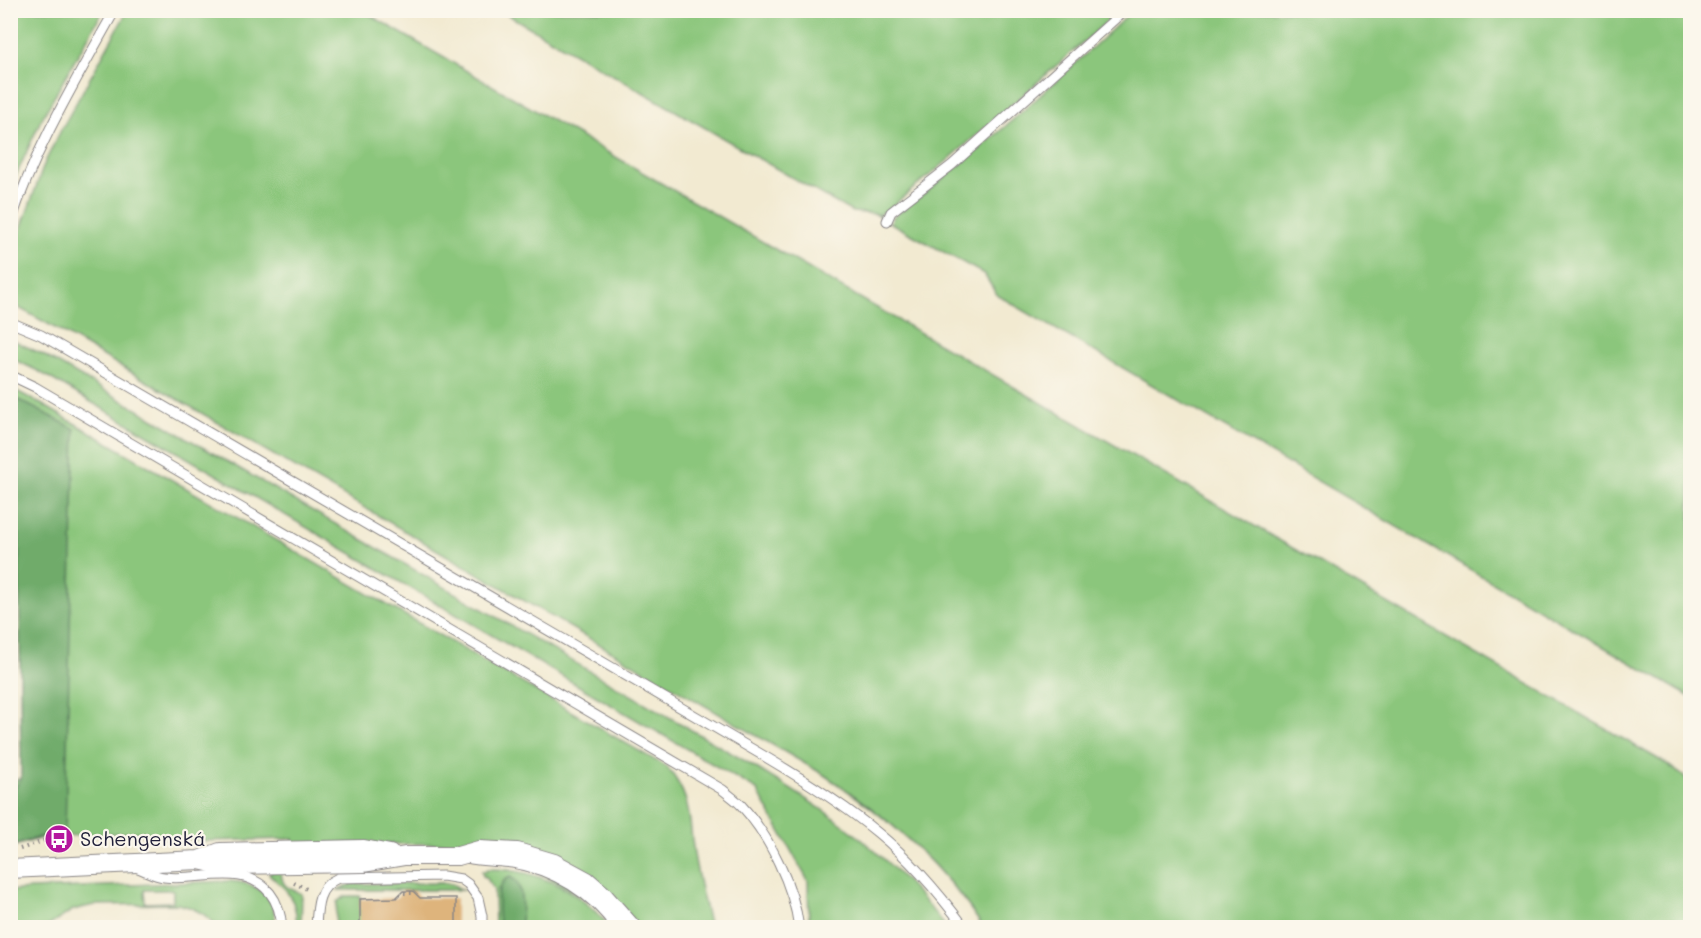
<svg xmlns="http://www.w3.org/2000/svg" width="1701" height="938" font-family="Mali,sans-serif">
	<rect width="100%" height="100%" fill="#fbf7ec"/>
	<filter id="ink" filterUnits="userSpaceOnUse"><feTurbulence type="fractalNoise" baseFrequency=".0167" numOctaves="2"/><feDisplacementMap in="SourceGraphic" scale="12" xChannelSelector="R" yChannelSelector="G"/><feConvolveMatrix kernelMatrix="1 2 1 2 8 2 1 2 1" color-interpolation-filters="sRGB"/></filter>
	<filter id="wash" filterUnits="userSpaceOnUse"><feTurbulence type="fractalNoise" baseFrequency=".008" numOctaves="4" result="noise"/><feDisplacementMap in="SourceGraphic" scale="24" xChannelSelector="R" yChannelSelector="G"/><feGaussianBlur stdDeviation="1.35" result="paint"/><feColorMatrix in="noise" values="0 0 0 0 0 0 0 0 0 0 0 0 0 0 0 0 0 1.4 0 .05"/><feComposite in="paint" operator="in"/></filter>
	<g filter="url(#wash)">
		<rect width="100%" height="100%" fill="#f2ead1"/>
		<path fill="#8bc67b" stroke="#56745b" stroke-width="1.5" fill-rule="evenodd" d="M 11,10 L 103,11 L 40,122 L 11,187 Z
			M 128,10 L 363,11 L 1665,763 L 1690,781 L 1690,927 L 983,927 C 942,864 884,813 821,773 L 48,324 L 19,308 L 10,286 L 11,258 L 18,237 L 45,162 L 61,130 Z
			M 501,11 L 1119,11 L 947,161 L 886,211 L 877,215 L 891,223 L 893,217 C 978,155 1055,82 1132,11 L 1690,11 L 1690,697 L 997,295 L 984,274 L 887,221 L 876,214 L 852,212 Z
			M 10,339 L 40,353 L 745,761 C 772,778 800,794 827,813 C 872,844 912,884 946,927 L 809,927 L 808,881 L 757,790 L 38,371 L 11,358 Z
			M 11,388 L 43,405 L 667,767 C 693,799 688,817 694,854 C 698,879 704,903 710,927 L 640,927 L 485,843 L 293,845 L 293,839 L 203,841 L 144,832 L 65,836 L 64,832 L 50,833 L 50,836 L 11,847 L 11,780 L 21,779 L 19,558 L 10,558 Z
			M 487,869 C 536,868 579,890 610,927 L 521,927 L 520,889 L 498,889 L 499,927 L 495,927 L 494,890 L 486,877 L 483,876 L 482,871 L 487,871 Z
			M 281,870 C 282,888 287,887 302,894 L 301,927 L 297,927 L 296,913 L 293,902 L 286,890 L 269,874 L 271,872 Z
			M 229,881 C 257,882 278,897 275,927 L 219,927 L 203,914 L 192,908 L 178,904 L 94,905 L 73,910 L 47,927 L 11,927 L 10,891 L 31,889 ZM 144,890 L 173,890 L 173,902 L 145,903 Z
			M 442,883 L 452,884 L 462,890 L 337,890 L 352,884 Z
			M 345,896 L 360,896 L 361,927 L 335,928 L 337,902 Z"/>
		<path fill="#70ab6b" stroke="#496653" stroke-width="1.5" d="M 11,396 L 75,429 L 65,832 L 50,833 L 11,847 L 11,794 L 21,779 L 19,534 L 11,533 Z
			M 510,877 C 526,884 521,912 521,927 L 499,927 C 499,912 492,884 510,877 Z"/>
		<g id="blocks">
			<path fill="#deb47c" d="M 403,891 L 413,891 L 420,898 L 456,898 L 456,927 L 360,927 L 360,899 L 396,898 Z"/>
		</g>
	</g>
	<g filter="url(#ink)">
		<use href="#blocks" fill-opacity="0" stroke="#8a8686" stroke-width="1.5"/>
		<g fill="none" stroke-linecap="round" stroke-linejoin="round">
			<g stroke="#8a8686" stroke-width="11">
				<path id="service" d="M 887,221 L 891,212 L 952,165 L 1125,10
					M 10,224 C 35,148 76,80 115,10
					M 10,322 L 41,335 L 67,350 L 764,756 C 803,779 843,804 878,833 C 911,860 939,893 965,928
					M 10,375 L 35,387 L 723,790 C 729,795 736,800 741,805 C 769,835 794,887 799,928
					M 466,858 C 482,862 497,861 512,863 C 553,869 593,894 616,928
					M 138,868 C 146,871 155,876 164,877 C 199,882 244,861 270,893 C 278,903 281,915 282,928
					M 316,928 C 317,907 317,887 338,878 L 443,876 L 461,879 L 468,884 L 478,898 L 482,916 L 482,928"/>
			</g>
			<g stroke="#8a8686" stroke-width="20">
				<path id="minor" d="M 199,860 L 220,852 L 364,849 L 390,854
					M 10,869 L 199,860 L 221,865 L 364,863 L 405,856 L 458,856 L 479,850 L 517,852 L 554,863 L 587,881 L 601,893 L 632,928"/>
			</g>
			<path stroke="#8a8686" stroke-width="4" stroke-dasharray="1.5 4.5" stroke-linecap="butt" d="M 137,837 L 178,841
				M 20,849 L 46,840
				M 294,883 L 309,890
				M 404,893 L 415,893"/>
			<use href="#service" stroke="#fff" stroke-width="9"/>
			<use href="#minor" stroke="#fff" stroke-width="18"/>
		</g>
	</g>
	<defs>
		<g id="bus-disc" transform="scale(1.5)"><circle r="9.5" fill="#b5179e" stroke="#fbf7ec"/><path d="M-5-6H5V4H4V6H2V4H-2V6H-4V4H-5ZM-3.5-4V0h7V-4ZM-3.5 1.2v1.5H-2V1.2ZM2 1.2v1.5H3.5V1.2Z" fill="#fff"/></g>
	</defs>
	<g fill-rule="evenodd">
		<use href="#bus-disc" x="59" y="839"/>
	</g>
	<g text-anchor="middle" stroke-width="4.5" stroke-linejoin="round" paint-order="stroke">
		<g font-size="20" fill="#22223b" stroke="#fbf7ec" text-anchor="start">
			<text x="80" y="846">Schengenská</text>
		</g>
	</g>
	<rect width="1701" height="938" fill="none" stroke="#fbf7ec" stroke-width="36"/>
</svg>
